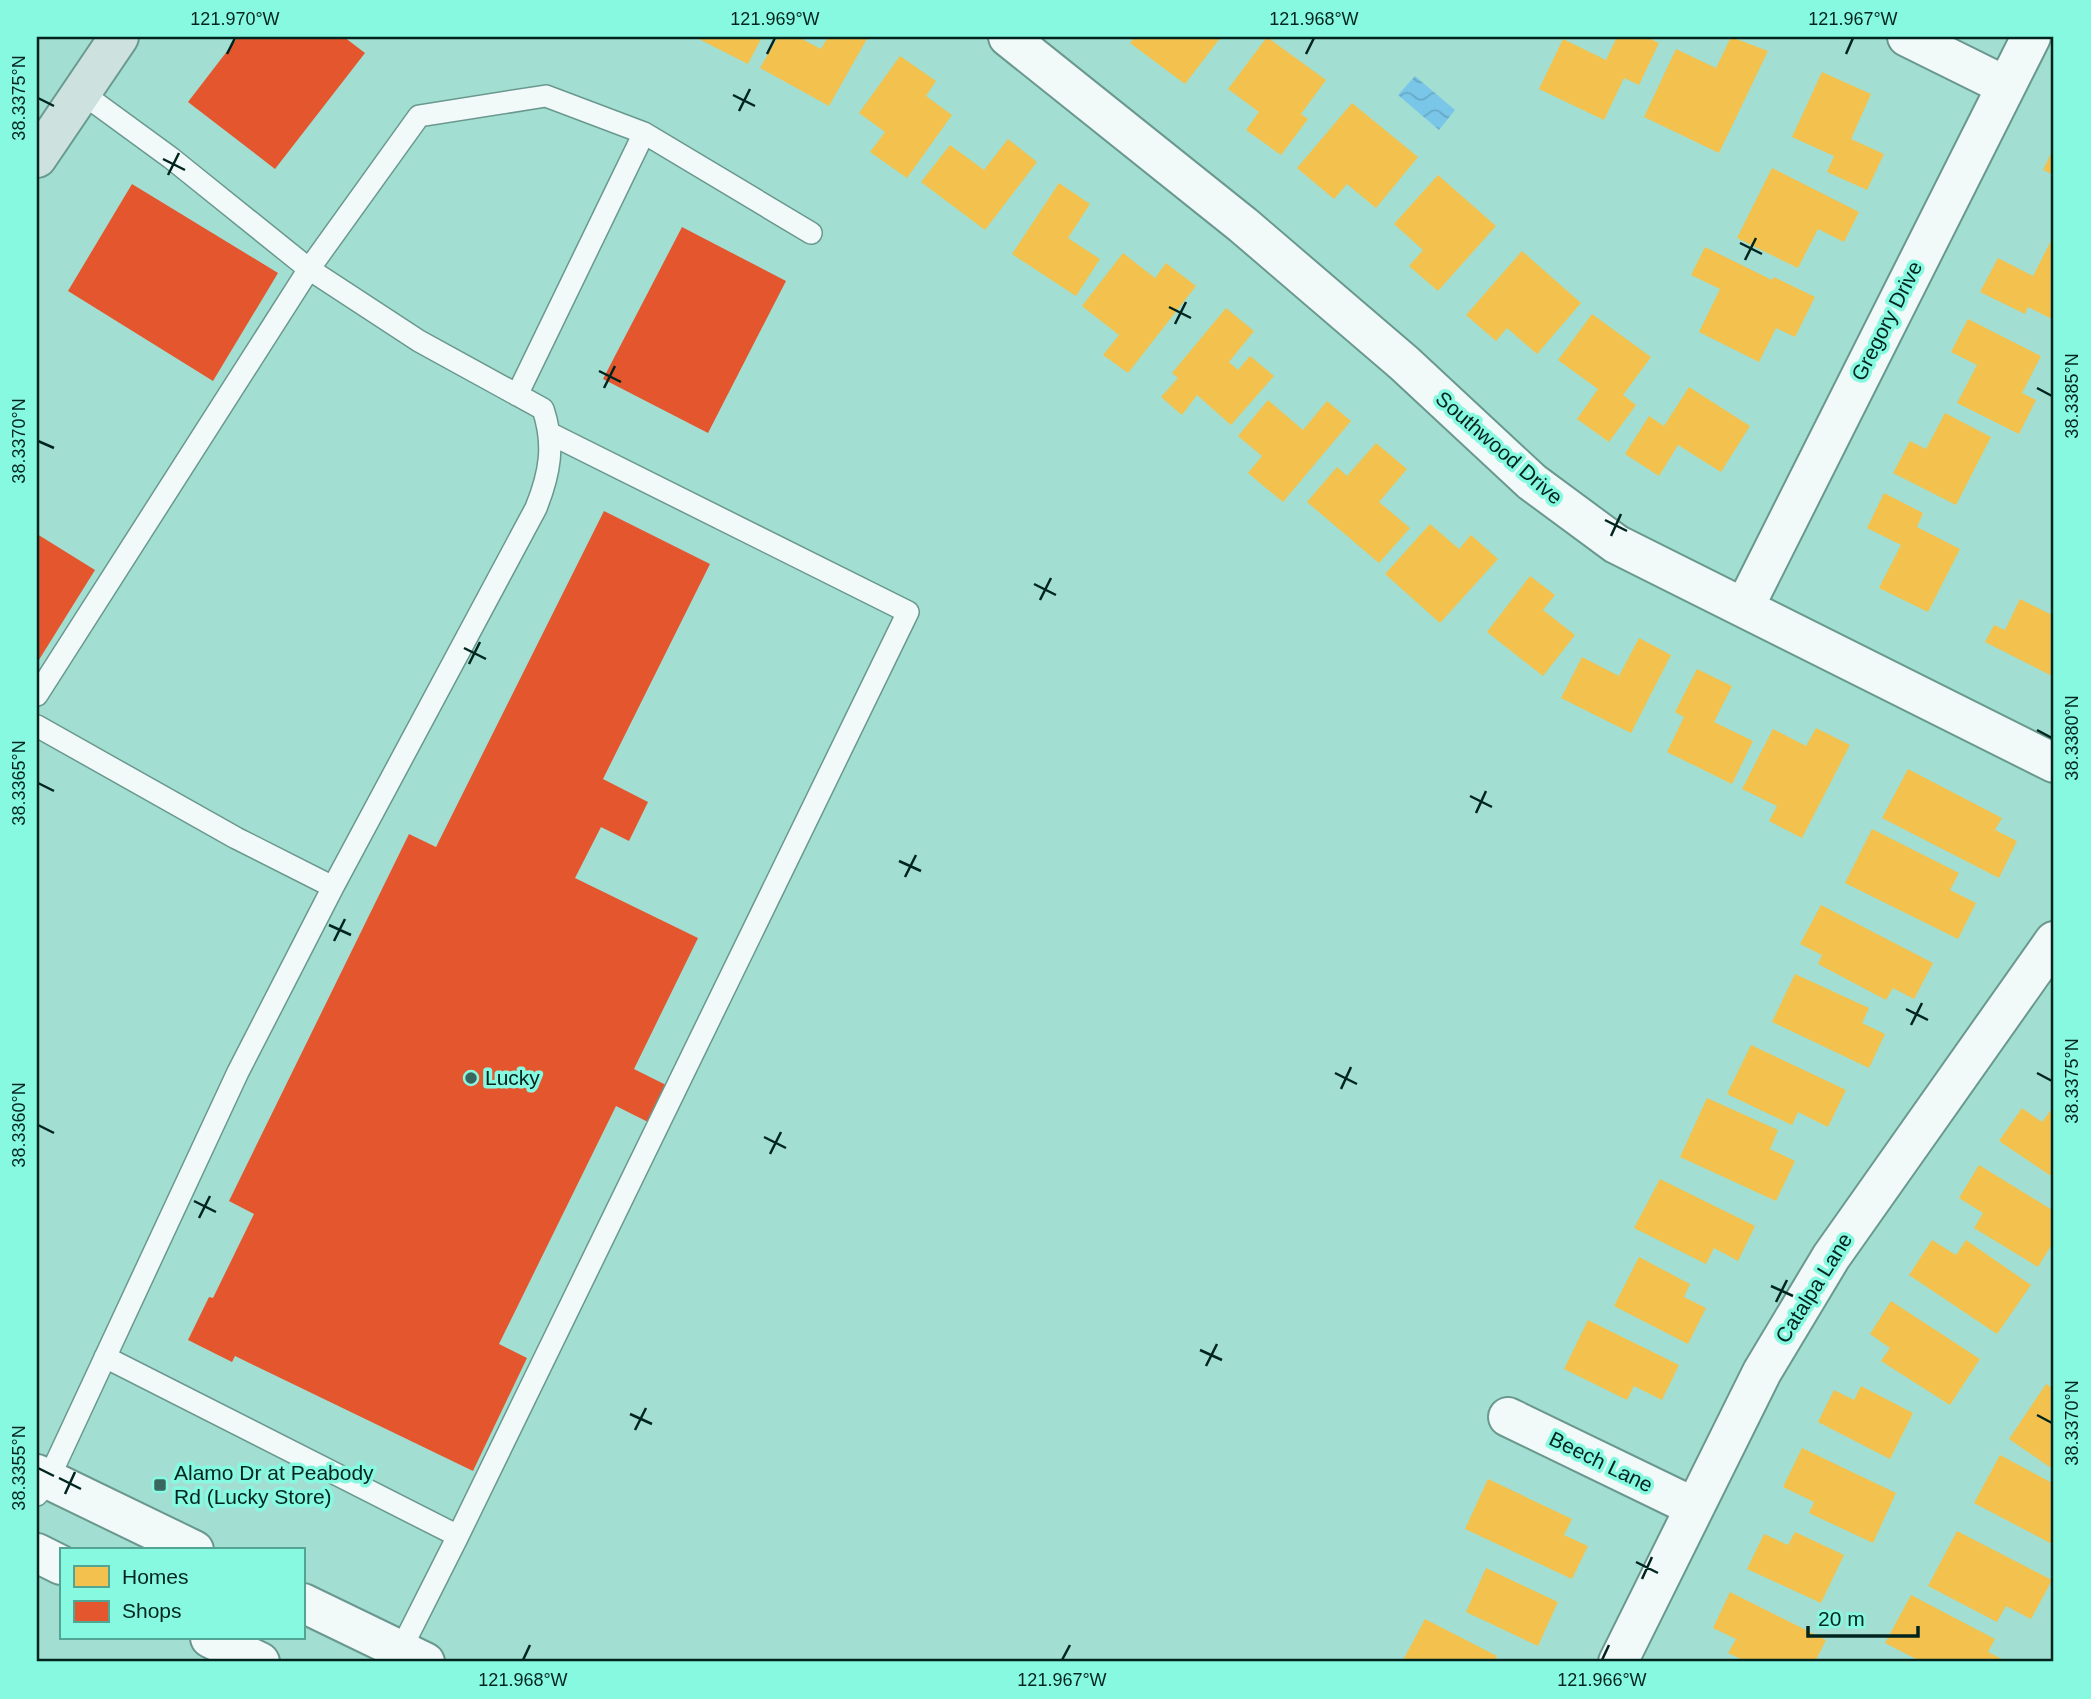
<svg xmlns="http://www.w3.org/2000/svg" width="2091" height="1699" font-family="Helvetica,sans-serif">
	<defs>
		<pattern id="water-waves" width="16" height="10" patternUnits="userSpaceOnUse" patternTransform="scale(1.75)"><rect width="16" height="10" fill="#79c6e8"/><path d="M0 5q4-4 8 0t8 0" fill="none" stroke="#67aac7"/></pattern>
	</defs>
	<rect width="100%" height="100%" fill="#a2dfd2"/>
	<path fill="url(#water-waves)" d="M 1415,76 L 1455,110 L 1439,130 L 1398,95 Z"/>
	<path fill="#f2c14e" d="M 695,37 L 762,37 L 748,64 Z
		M 778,37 L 798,37 L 821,49 L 828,37 L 868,37 L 829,106 L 760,68 Z
		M 1135,37 L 1221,37 L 1185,84 L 1130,43 Z
		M 1267,37 L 1326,80 L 1301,114 L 1308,119 L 1281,155 L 1246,130 L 1259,112 L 1228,89 Z
		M 1617,37 L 1646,37 L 1659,43 L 1639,85 L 1624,78 L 1604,120 L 1539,89 L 1563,39 L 1606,60 Z
		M 1731,37 L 1768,51 L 1719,153 L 1644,117 L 1676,49 L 1716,68 Z
		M 900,56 L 936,81 L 926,96 L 952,115 L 907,178 L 870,152 L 885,132 L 859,113 Z
		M 1822,72 L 1871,94 L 1851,139 L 1884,154 L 1867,190 L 1827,172 L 1834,156 L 1792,137 Z
		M 1352,103 L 1418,157 L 1376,208 L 1347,184 L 1334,199 L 1297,168 Z
		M 1008,139 L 1037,162 L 985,230 L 921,182 L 950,145 L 984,170 Z
		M 2054,147 L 2054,175 L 2043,170 Z
		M 1772,168 L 1859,212 L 1844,242 L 1818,229 L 1798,268 L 1737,238 Z
		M 1438,175 L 1496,226 L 1438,291 L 1409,266 L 1423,250 L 1394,224 Z
		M 1059,183 L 1090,204 L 1068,238 L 1100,259 L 1076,296 L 1012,254 Z
		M 2054,235 L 2054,320 L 2028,307 L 2025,314 L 1980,292 L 1998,258 L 2033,276 Z
		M 1705,247 L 1772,280 L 1774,277 L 1815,297 L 1795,337 L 1776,328 L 1759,362 L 1699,332 L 1720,289 L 1691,275 Z
		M 1522,251 L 1581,303 L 1537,354 L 1507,328 L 1496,341 L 1466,315 Z
		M 1123,253 L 1155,278 L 1166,263 L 1196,286 L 1128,373 L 1103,355 L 1119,335 L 1082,306 Z
		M 1226,308 L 1254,331 L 1229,362 L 1238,370 L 1250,356 L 1274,376 L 1231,425 L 1197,395 L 1182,415 L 1161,397 L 1178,378 L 1172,373 Z
		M 1592,314 L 1651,357 L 1623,395 L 1636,405 L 1609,442 L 1577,419 L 1598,389 L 1558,360 Z
		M 1968,319 L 2041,356 L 2022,393 L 2036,400 L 2019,434 L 1957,403 L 1977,365 L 1951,352 Z
		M 1689,387 L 1750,426 L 1721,472 L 1678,445 L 1659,476 L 1625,454 L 1649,416 L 1664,426 Z
		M 1268,400 L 1303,430 L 1327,401 L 1351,421 L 1283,502 L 1248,473 L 1262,456 L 1238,436 Z
		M 1945,413 L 1991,437 L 1956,505 L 1893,473 L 1910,441 L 1926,449 Z
		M 1376,443 L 1407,469 L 1379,502 L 1410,528 L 1379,563 L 1307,502 L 1337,467 L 1347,476 Z
		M 1884,493 L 1923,513 L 1917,527 L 1960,549 L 1928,612 L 1879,588 L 1901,545 L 1867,528 Z
		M 1430,524 L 1459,549 L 1471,535 L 1498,559 L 1440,623 L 1385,574 Z
		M 1530,576 L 1555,595 L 1543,610 L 1575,635 L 1543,676 L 1487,632 Z
		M 2020,599 L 2054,616 L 2054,677 L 1985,642 L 1994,625 L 2005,630 Z
		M 1639,638 L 1671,655 L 1631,733 L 1561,698 L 1582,657 L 1619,676 Z
		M 1697,669 L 1732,686 L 1714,722 L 1753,741 L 1732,784 L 1667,752 L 1684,717 L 1675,712 Z
		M 1816,728 L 1850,745 L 1802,838 L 1769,821 L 1777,806 L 1742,789 L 1773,729 L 1806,746 Z
		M 1908,769 L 2002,818 L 1995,830 L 2017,841 L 1999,878 L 1882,818 Z
		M 1872,829 L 1959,873 L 1950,890 L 1976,903 L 1958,939 L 1845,883 Z
		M 1821,905 L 1933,963 L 1914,999 L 1893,988 L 1886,1000 L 1818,964 L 1822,955 L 1800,944 Z
		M 1795,974 L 1869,1008 L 1862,1023 L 1885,1034 L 1869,1068 L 1772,1022 Z
		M 1751,1045 L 1846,1090 L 1828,1127 L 1798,1112 L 1792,1125 L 1727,1094 Z
		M 1707,1098 L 1778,1130 L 1770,1149 L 1795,1161 L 1776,1201 L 1680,1157 Z
		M 2022,1108 L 2042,1122 L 2051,1110 L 2054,1112 L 2054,1178 L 1999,1141 Z
		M 1979,1165 L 2054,1211 L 2054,1241 L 2038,1267 L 1974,1228 L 1983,1213 L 1959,1198 Z
		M 1660,1179 L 1755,1226 L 1738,1261 L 1714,1248 L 1706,1264 L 1634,1228 Z
		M 1932,1240 L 1956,1255 L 1966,1240 L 2031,1285 L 1997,1334 L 1909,1275 Z
		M 1639,1257 L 1690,1284 L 1684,1297 L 1706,1308 L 1688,1344 L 1614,1306 Z
		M 1891,1301 L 1980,1359 L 1950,1405 L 1881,1361 L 1890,1348 L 1870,1334 Z
		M 1588,1320 L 1679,1365 L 1662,1400 L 1634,1386 L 1627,1400 L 1564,1369 Z
		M 2046,1384 L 2054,1389 L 2054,1470 L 2009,1439 Z
		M 1861,1386 L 1913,1413 L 1890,1459 L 1818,1422 L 1834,1390 L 1854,1400 Z
		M 1802,1448 L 1896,1493 L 1873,1543 L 1809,1513 L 1814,1502 L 1783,1487 Z
		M 2000,1455 L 2054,1484 L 2054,1545 L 1974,1503 Z
		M 1488,1479 L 1572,1519 L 1564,1535 L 1588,1546 L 1572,1579 L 1465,1529 Z
		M 1957,1531 L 2052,1580 L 2031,1619 L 2006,1606 L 1997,1622 L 1928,1586 Z
		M 1795,1532 L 1844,1555 L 1821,1603 L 1747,1569 L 1764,1534 L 1788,1545 Z
		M 1486,1568 L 1558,1602 L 1538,1646 L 1466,1612 Z
		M 1730,1592 L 1826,1640 L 1815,1662 L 1747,1662 L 1728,1653 L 1736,1639 L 1713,1628 Z
		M 1911,1595 L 1995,1639 L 1988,1652 L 2008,1662 L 1922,1662 L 1885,1643 Z
		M 1425,1619 L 1497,1656 L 1494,1662 L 1402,1662 Z"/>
	<path fill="#e4572e" d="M 238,37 L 344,37 L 365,53 L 275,169 L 188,102 Z
		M 132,184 L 278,273 L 213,381 L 68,291 Z
		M 682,227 L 786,281 L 708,433 L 603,379 Z
		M 604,511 L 710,564 L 603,779 L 648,802 L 629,841 L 601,827 L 575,878 L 698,938 L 634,1069 L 670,1087 L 652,1124 L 616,1106 L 499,1344 L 527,1358 L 473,1471 L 235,1356 L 232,1362 L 188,1340 L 209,1297 L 213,1298 L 254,1214 L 229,1201 L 409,834 L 436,847 Z
		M 37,534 L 95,570 L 37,663 Z"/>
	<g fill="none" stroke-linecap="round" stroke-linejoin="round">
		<g stroke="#6a988f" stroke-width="24">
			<path id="service" d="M 517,395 L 644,133 L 811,233
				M 37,695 L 309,269 L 419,116 L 546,96 L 644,133
				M 37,726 L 236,838 L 333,887
				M 105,1357 L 458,1536 L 908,612 L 551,434
				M 37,1495 L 48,1480 L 238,1072 L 333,887 L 536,508 C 550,473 555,445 543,409 L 419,341 L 309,269 L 171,158 L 82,93
				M 400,1651 L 458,1536"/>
		</g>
		<g stroke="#6a988f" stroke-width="42">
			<path id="minor" d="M 1008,37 L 1243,225 L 1404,363 L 1532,482 L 1616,544 L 2054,763
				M 1907,37 L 2006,86
				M 1745,606 L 2031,37
				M 1508,1417 L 1694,1507
				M 1618,1662 L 1762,1372 L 1831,1257 L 2054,941"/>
		</g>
		<g stroke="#6a988f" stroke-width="42">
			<path id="secondary" d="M 37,1474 L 194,1550
				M 37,1553 L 61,1565
				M 303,1603 L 425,1662
				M 210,1638 L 260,1662"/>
		</g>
		<g stroke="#69998f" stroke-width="42">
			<path id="primary" d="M 37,158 L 119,37"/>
		</g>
		<use href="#service" stroke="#f1faf8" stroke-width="21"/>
		<use href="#minor" stroke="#f1faf8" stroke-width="38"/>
		<use href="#secondary" stroke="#f1faf8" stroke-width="38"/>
		<use href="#primary" stroke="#cde2de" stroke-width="38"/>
	</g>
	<path fill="none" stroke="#00251f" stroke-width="2.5" d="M 227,54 L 235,38M 767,54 L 775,38M 1306,54 L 1314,38M 1846,54 L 1853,38M 733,95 L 755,106M 38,98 L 54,106M 739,111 L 750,89M 163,159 L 185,170M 168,175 L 179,153M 1740,243 L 1762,254M 1745,260 L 1756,238M 1169,307 L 1191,318M 1175,324 L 1186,302M 599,371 L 621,382M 604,388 L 615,366M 2037,388 L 2052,396M 38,441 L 54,448M 1605,520 L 1627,531M 1611,536 L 1621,514M 1034,584 L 1056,595M 1040,600 L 1051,578M 464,648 L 486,659M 469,664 L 480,642M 2037,730 L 2052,738M 38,783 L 54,791M 1470,796 L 1492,807M 1476,813 L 1486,791M 899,861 L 921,871M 905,877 L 916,855M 329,925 L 351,935M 334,941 L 345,919M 1906,1009 L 1928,1020M 1911,1025 L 1922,1003M 1335,1073 L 1357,1084M 2037,1073 L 2052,1081M 1341,1089 L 1351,1067M 38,1125 L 54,1133M 764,1137 L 786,1148M 770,1154 L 781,1132M 194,1201 L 216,1212M 199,1218 L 210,1196M 1771,1286 L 1793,1296M 1776,1302 L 1787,1280M 1200,1350 L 1222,1360M 1206,1366 L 1217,1344M 630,1414 L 652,1424M 2037,1415 L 2052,1423M 635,1430 L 646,1408M 38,1468 L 54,1476M 59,1478 L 81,1489M 65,1494 L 75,1472M 1636,1562 L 1658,1573M 1642,1579 L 1652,1557M 523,1660 L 530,1645M 1062,1660 L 1070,1645M 1602,1660 L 1609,1645"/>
	<g fill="#39665e" stroke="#88f9e1" stroke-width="2.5">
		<circle cx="471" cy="1078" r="7"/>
		<rect x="153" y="1478" width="14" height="14" rx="3.5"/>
	</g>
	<g text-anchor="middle" stroke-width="7" stroke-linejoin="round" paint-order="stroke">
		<g font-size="21" fill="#00251f" stroke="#88f9e1">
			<text transform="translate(1887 321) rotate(-63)" y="7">Gregory Drive</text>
			<text transform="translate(1499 448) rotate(41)" y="7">Southwood Drive</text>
			<text transform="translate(1814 1288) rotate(-58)" y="7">Catalpa Lane</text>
			<text transform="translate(1601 1462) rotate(26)" y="7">Beech Lane</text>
		</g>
		<g font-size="21" fill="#00251f" stroke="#88f9e1" text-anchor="start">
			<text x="485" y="1085">Lucky</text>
			<text x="174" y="1480">Alamo Dr at Peabody<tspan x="174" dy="24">Rd (Lucky Store)</tspan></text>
		</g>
	</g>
	<rect width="2091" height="1699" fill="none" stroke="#88f9e1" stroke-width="77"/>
	<rect x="60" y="1548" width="245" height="91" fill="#88f9e1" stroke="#52a493" stroke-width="2"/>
	<rect x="74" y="1566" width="35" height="21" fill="#f2c14e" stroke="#52a493" stroke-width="2"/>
	<text x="122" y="1584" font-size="21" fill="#00251f">Homes</text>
	<rect x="74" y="1601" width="35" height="21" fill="#e4572e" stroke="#52a493" stroke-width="2"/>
	<text x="122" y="1618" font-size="21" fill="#00251f">Shops</text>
	<path d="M1808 1626v10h110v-10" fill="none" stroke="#00251f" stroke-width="3.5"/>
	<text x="1818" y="1626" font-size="21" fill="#00251f" stroke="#88f9e1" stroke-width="5" paint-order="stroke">20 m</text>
	<rect x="38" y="38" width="2014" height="1622" fill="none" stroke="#00251f" stroke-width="2.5"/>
	<g font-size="18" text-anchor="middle" fill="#00251f">
		<text x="235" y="25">121.970°W</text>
		<text x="775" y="25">121.969°W</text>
		<text x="1314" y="25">121.968°W</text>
		<text x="1853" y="25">121.967°W</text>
		<text transform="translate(19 98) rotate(-90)" y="6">38.3375°N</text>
		<text transform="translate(2072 396) rotate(-90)" y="6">38.3385°N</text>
		<text transform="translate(19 441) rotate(-90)" y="6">38.3370°N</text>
		<text transform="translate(2072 738) rotate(-90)" y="6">38.3380°N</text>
		<text transform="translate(19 783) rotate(-90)" y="6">38.3365°N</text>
		<text transform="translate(2072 1081) rotate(-90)" y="6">38.3375°N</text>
		<text transform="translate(19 1125) rotate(-90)" y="6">38.3360°N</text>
		<text transform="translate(2072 1423) rotate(-90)" y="6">38.3370°N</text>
		<text transform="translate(19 1468) rotate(-90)" y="6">38.3355°N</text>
		<text x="523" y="1686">121.968°W</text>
		<text x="1062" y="1686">121.967°W</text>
		<text x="1602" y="1686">121.966°W</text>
	</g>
</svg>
